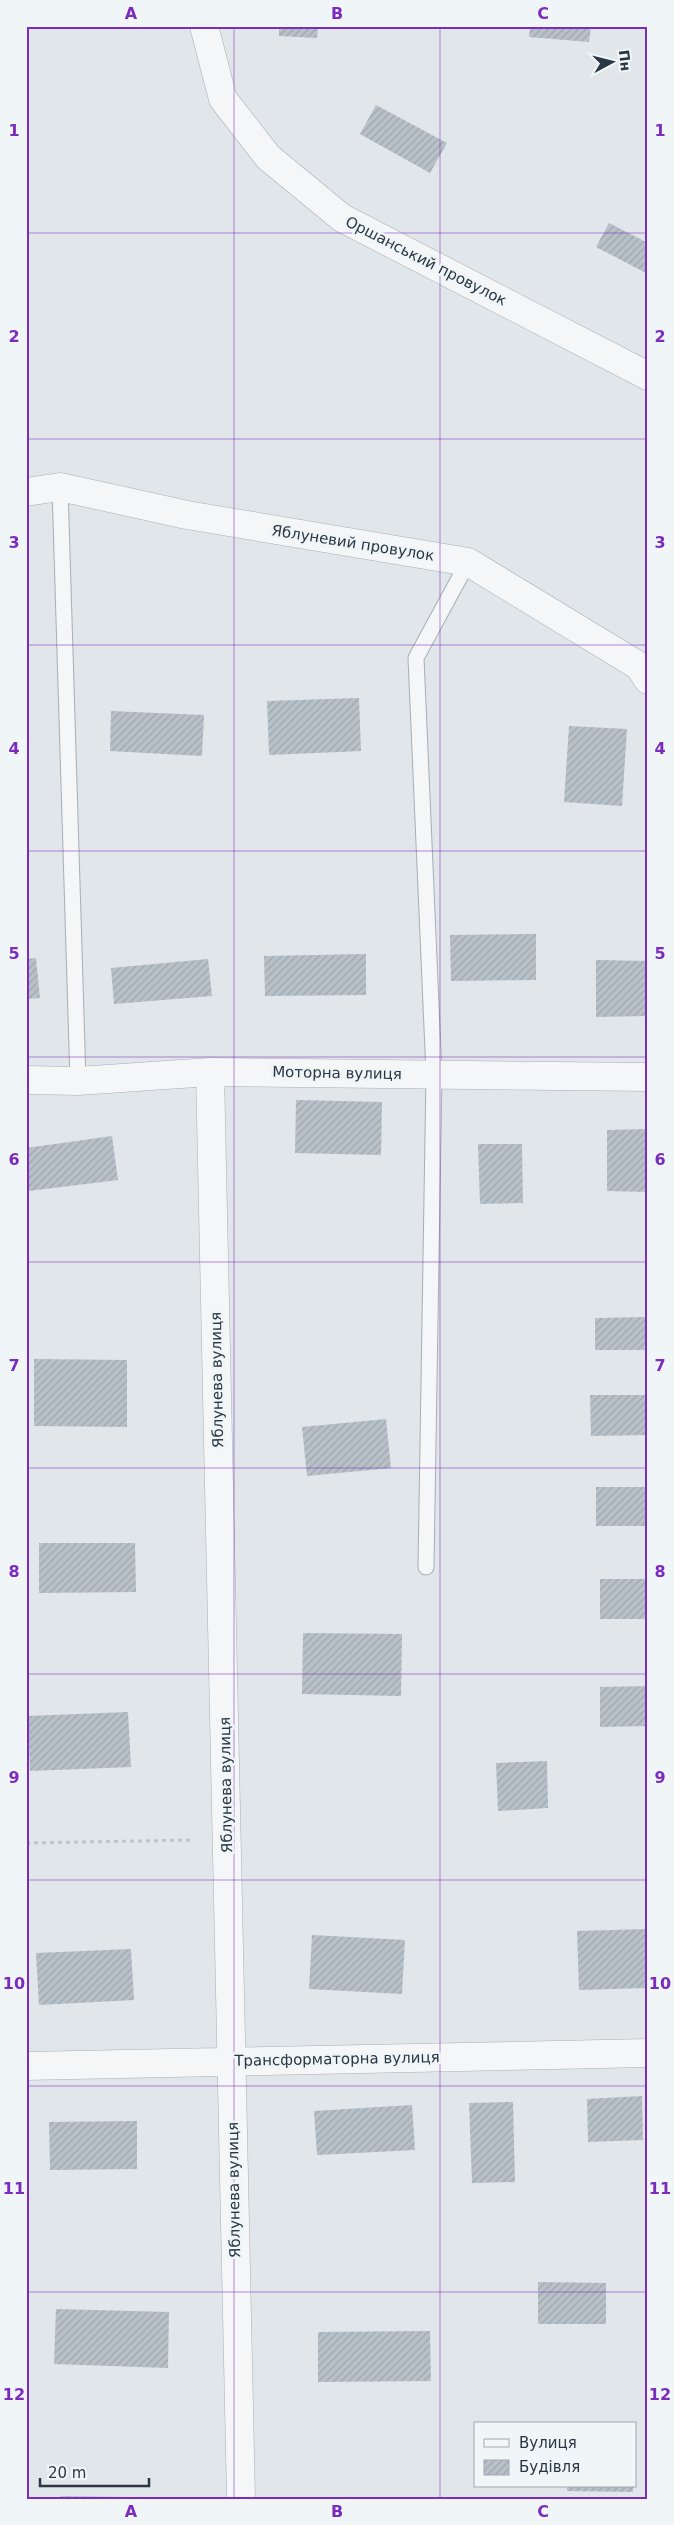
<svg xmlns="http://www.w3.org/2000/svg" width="674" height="2525" font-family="'DejaVu Sans',sans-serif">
	<defs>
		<pattern id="building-hatch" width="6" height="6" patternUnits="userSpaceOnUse" patternTransform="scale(1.25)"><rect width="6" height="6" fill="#b8c1c8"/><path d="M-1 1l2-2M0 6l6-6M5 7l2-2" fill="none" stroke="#9ea6ad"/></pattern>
	</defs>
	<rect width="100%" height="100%" fill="#e1e6ea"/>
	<path fill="url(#building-hatch)" d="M 279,26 L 318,26 L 317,38 L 279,36 Z
		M 530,26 L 591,26 L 589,42 L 529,37 Z
		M 376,105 L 447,143 L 430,173 L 360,134 Z
		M 609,223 L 648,243 L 648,274 L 596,247 Z
		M 359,698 L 361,751 L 269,755 L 267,701 Z
		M 111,711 L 204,715 L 202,756 L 110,751 Z
		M 569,726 L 627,729 L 622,806 L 564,802 Z
		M 536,934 L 536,980 L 451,981 L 450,935 Z
		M 366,954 L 366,995 L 265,996 L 264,956 Z
		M 36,958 L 40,998 L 26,999 L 26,959 Z
		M 208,959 L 212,996 L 114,1004 L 111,968 Z
		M 596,960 L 648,961 L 648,1016 L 596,1017 Z
		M 296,1100 L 382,1102 L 381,1155 L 295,1153 Z
		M 648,1129 L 648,1192 L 607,1191 L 607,1130 Z
		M 112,1136 L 118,1180 L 29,1191 L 26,1148 Z
		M 478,1144 L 522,1144 L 523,1203 L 480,1204 Z
		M 648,1317 L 648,1350 L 595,1350 L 595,1318 Z
		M 34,1359 L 127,1360 L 127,1427 L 34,1426 Z
		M 590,1395 L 648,1395 L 648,1435 L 591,1436 Z
		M 386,1419 L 391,1468 L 307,1476 L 302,1427 Z
		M 596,1487 L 648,1487 L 648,1526 L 596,1526 Z
		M 39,1543 L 135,1543 L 136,1592 L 39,1593 Z
		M 600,1579 L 648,1579 L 648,1619 L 600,1619 Z
		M 303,1633 L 402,1634 L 401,1696 L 302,1694 Z
		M 648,1686 L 648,1726 L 600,1727 L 600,1687 Z
		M 128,1712 L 131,1767 L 30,1771 L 28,1716 Z
		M 547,1761 L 548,1808 L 498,1811 L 496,1763 Z
		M 648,1929 L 648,1988 L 579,1990 L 577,1931 Z
		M 312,1935 L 405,1940 L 402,1994 L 309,1989 Z
		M 131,1949 L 134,2000 L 39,2005 L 36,1953 Z
		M 642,2096 L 643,2140 L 588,2142 L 587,2099 Z
		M 513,2102 L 515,2182 L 472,2183 L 469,2103 Z
		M 412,2105 L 415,2150 L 317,2155 L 314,2111 Z
		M 137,2121 L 137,2169 L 50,2170 L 49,2122 Z
		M 538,2282 L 606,2283 L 606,2324 L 538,2324 Z
		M 56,2309 L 169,2312 L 168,2368 L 54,2364 Z
		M 430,2331 L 431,2381 L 318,2382 L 318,2332 Z
		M 567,2486 L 633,2486 L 633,2492 L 567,2491 Z
		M 61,2496 L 128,2497 L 128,2499 L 60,2499 Z"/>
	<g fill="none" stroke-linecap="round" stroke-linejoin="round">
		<g stroke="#a6aeb5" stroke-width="17">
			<path id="service" d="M 60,487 L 78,1081
				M 426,1567 L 434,1074 L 416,658 L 468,562"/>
		</g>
		<g stroke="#a6aeb5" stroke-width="29">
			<path id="minor" d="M 204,26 L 223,99 L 268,157 L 342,218 L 648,376
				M 26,492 L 60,487 L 187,515 L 468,562 L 639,666 L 648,680
				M 210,1072 L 241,2499
				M 26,1080 L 78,1081 L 210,1072 L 648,1077
				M 26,2066 L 648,2053"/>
		</g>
		<path stroke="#bfc4c9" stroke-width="3" stroke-dasharray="4 4" stroke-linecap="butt" d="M 26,1843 L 194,1840"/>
		<use href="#service" stroke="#f4f6f8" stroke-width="15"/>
		<use href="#minor" stroke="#f4f6f8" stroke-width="28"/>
	</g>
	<path fill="none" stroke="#7b2cbf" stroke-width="1" stroke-opacity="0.55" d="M 234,26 L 234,2499M 440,26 L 440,2499M 26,233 L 648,233M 26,439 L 648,439M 26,645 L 648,645M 26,851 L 648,851M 26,1057 L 648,1057M 26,1262 L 648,1262M 26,1468 L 648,1468M 26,1674 L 648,1674M 26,1880 L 648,1880M 26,2086 L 648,2086M 26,2292 L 648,2292"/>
	<g text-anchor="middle" stroke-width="5" stroke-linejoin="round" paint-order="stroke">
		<g font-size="15" fill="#283743" stroke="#f0f5f7">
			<text transform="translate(426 261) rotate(27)" y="5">Оршанський провулок</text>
			<text transform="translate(353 543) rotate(9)" y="5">Яблуневий провулок</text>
			<text transform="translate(337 1073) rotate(1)" y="5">Моторна вулиця</text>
			<text transform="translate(217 1380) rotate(-91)" y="5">Яблунева вулиця</text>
			<text transform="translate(226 1785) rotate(-91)" y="5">Яблунева вулиця</text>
			<text transform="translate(337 2059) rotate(-1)" y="5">Трансформаторна вулиця</text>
			<text transform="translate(234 2190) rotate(-91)" y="5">Яблунева вулиця</text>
		</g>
	</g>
	<rect width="674" height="2525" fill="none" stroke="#f0f5f7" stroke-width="55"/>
	<rect x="474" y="2422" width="162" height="65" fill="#f0f5f7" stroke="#a0a9af"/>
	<rect x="484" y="2439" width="25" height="8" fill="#f4f6f8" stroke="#a0a9af"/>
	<text x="519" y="2448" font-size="15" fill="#283743">Вулиця</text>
	<rect x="484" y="2460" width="25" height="15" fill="url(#building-hatch)" stroke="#a0a9af"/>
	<text x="519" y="2472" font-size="15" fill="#283743">Будівля</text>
	<g transform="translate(612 62) rotate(83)" stroke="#f0f5f7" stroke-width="4" paint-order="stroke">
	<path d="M0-4L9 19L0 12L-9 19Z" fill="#283743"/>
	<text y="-8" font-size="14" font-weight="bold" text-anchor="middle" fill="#283743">Пн</text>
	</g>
	<path d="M40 2478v8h109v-8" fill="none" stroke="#283743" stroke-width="2.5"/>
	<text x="48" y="2478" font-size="15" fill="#283743" stroke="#f0f5f7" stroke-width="4" paint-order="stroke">20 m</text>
	<rect x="28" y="28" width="618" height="2470" fill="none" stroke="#7b2cbf" stroke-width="2"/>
	<g font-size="16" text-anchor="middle" font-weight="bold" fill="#7b2cbf">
		<text x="131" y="19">A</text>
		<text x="337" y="19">B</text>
		<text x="543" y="19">C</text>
		<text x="14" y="136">1</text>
		<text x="660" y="136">1</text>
		<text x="14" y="342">2</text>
		<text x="660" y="342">2</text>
		<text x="14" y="548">3</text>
		<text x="660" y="548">3</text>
		<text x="14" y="754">4</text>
		<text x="660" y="754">4</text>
		<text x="14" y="959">5</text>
		<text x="660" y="959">5</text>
		<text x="14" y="1165">6</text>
		<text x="660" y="1165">6</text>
		<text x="14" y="1371">7</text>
		<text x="660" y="1371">7</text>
		<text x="14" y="1577">8</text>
		<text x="660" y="1577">8</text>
		<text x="14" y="1783">9</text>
		<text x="660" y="1783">9</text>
		<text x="14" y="1989">10</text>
		<text x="660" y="1989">10</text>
		<text x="14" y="2194">11</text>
		<text x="660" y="2194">11</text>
		<text x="14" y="2400">12</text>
		<text x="660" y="2400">12</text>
		<text x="131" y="2517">A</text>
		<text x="337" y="2517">B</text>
		<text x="543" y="2517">C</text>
	</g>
</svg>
